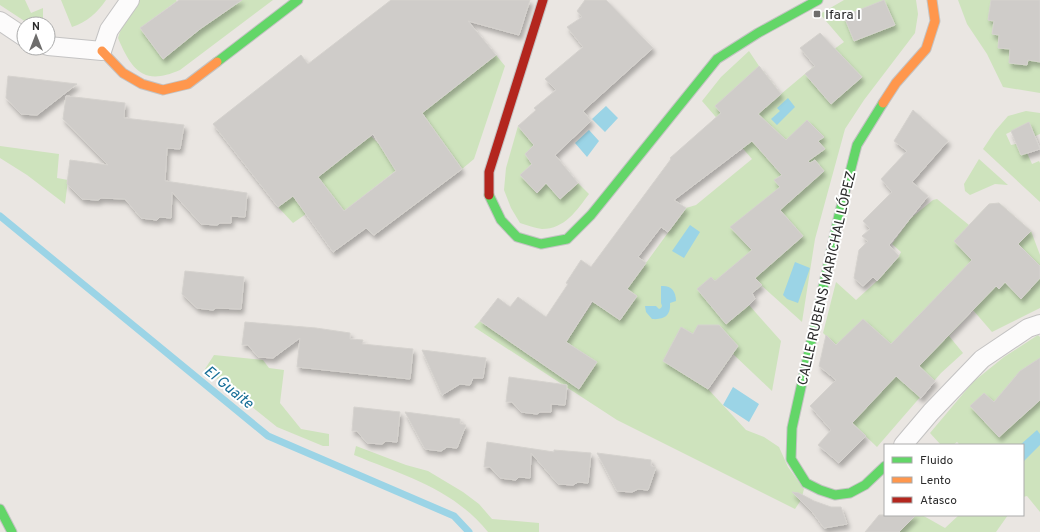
<svg xmlns="http://www.w3.org/2000/svg" width="1040" height="532" font-family="Overpass,sans-serif">
	<defs>
		<filter id="shadow"><feDropShadow dx="2.5" dy="4.5" stdDeviation="2" flood-color="#0004"/></filter>
	</defs>
	<rect width="100%" height="100%" fill="#eae6e2"/>
	<path fill="#cee3bd" d="M 0,0 L 25,0 L 31,13 L 43,8 L 43,18 L 40,24 L 29,24 L 0,5 Z
		M 61,0 L 106,0 C 97,13 87,22 72,27 Z
		M 139,0 L 176,0 L 177,1 L 140,28 L 163,59 L 200,29 L 242,0 L 273,0 L 180,70 C 144,86 132,71 118,38 L 123,23 Z
		M 844,0 L 916,0 L 918,14 L 915,33 L 864,100 L 845,129 L 815,239 L 802,322 L 762,286 L 752,293 L 749,305 L 781,341 L 772,391 L 733,354 L 708,389 L 746,430 L 764,437 L 779,447 L 788,467 L 804,489 L 801,500 L 795,509 L 617,420 L 474,327 L 480,321 L 579,389 L 566,342 L 593,302 L 620,320 L 637,296 L 627,289 L 686,208 L 696,205 L 752,159 L 702,101 L 721,77 L 749,51 L 759,66 L 781,94 L 837,47 L 844,42 L 820,14 Z
		M 958,0 L 1040,0 L 1040,93 L 1003,87 L 987,54 L 967,24 Z
		M 496,55 L 505,66 L 474,159 L 462,169 L 439,137 L 344,211 L 337,202 L 310,219 L 306,214 L 293,223 L 278,207 L 371,136 L 380,145 Z
		M 1026,111 L 1040,113 L 1040,134 L 1035,136 L 1029,123 L 1006,134 L 1011,145 L 1016,144 L 1027,153 L 1032,164 L 1039,161 L 1040,163 L 1040,202 L 983,149 L 995,131 L 1008,116 Z
		M 518,126 L 534,145 L 525,154 L 532,164 L 520,175 L 537,193 L 546,183 L 560,199 L 578,183 L 589,194 C 577,210 565,229 542,229 C 535,228 527,225 520,223 L 511,208 L 504,190 L 506,168 Z
		M 0,146 L 59,154 L 57,178 L 68,180 L 65,204 L 27,175 L 0,158 Z
		M 979,159 L 1008,185 L 995,184 L 970,195 L 965,191 L 964,184 Z
		M 937,199 L 969,225 L 989,204 L 999,203 L 1031,231 L 1040,255 L 1040,308 L 992,332 L 973,310 L 949,336 L 963,353 L 941,373 L 877,447 L 852,423 L 848,357 L 823,333 L 836,282 L 856,300 L 877,281 L 899,256 L 901,252 L 892,244 L 911,218 L 933,200 Z
		M 1038,335 L 1040,337 L 1040,512 L 1027,496 L 1023,497 L 1023,445 L 960,445 L 957,442 L 953,445 L 941,445 L 930,433 L 973,382 L 1004,357 Z
		M 214,355 L 263,360 L 269,368 L 284,370 L 280,403 L 301,429 L 329,434 L 329,446 L 323,446 L 277,427 L 205,369 Z
		M 356,446 L 406,465 L 428,471 L 463,492 L 479,504 L 492,519 L 539,523 L 539,532 L 488,532 C 452,488 405,476 354,455 Z
		M 916,515 L 922,515 L 945,528 L 959,515 L 1008,515 L 996,532 L 899,532 Z"/>
	<path fill="#9bd4e6" d="M 788,98 L 795,107 L 777,125 L 771,119 L 780,111 L 777,108 Z
		M 606,106 L 618,118 L 605,132 L 592,119 Z
		M 589,130 L 599,141 L 587,157 L 575,143 Z
		M 690,225 L 700,232 L 684,258 L 672,251 Z
		M 795,262 L 810,268 L 798,303 L 787,299 L 783,295 Z
		M 661,286 C 671,285 676,291 676,301 L 670,303 C 671,316 664,320 652,319 L 646,312 L 645,306 L 656,306 L 659,309 L 661,308 L 662,306 L 661,303 Z
		M 733,387 L 759,404 L 749,422 L 723,405 Z
		M 1037,430 L 1040,434 L 1040,445 L 1023,462 L 1023,445 L 1020,445 Z"/>
	<g fill="none" stroke-linecap="round" stroke-linejoin="round">
		<path stroke="#9bd4e6" stroke-width="7" d="M 0,216 L 268,436 L 454,516 L 469,532"/>
	</g>
	<path fill="#cfccc9" stroke="#d5d2ce" fill-rule="evenodd" filter="url(#shadow)" d="M 179,0 L 242,0 L 200,29 L 163,59 L 140,28 Z
		M 391,0 L 530,0 L 519,35 L 468,21 L 496,55 L 422,113 L 462,169 L 374,235 L 366,228 L 333,252 L 293,196 L 278,207 L 213,124 L 301,55 L 308,64 ZM 373,134 L 396,171 L 344,211 L 318,177 Z
		M 585,0 L 606,0 L 653,48 L 583,111 L 591,121 L 555,155 L 578,183 L 560,199 L 546,183 L 537,193 L 520,175 L 532,164 L 525,154 L 534,145 L 518,126 L 536,110 L 534,108 L 556,90 L 545,79 L 583,47 L 567,27 L 582,17 L 577,11 Z
		M 884,0 L 895,25 L 854,41 L 844,16 Z
		M 991,0 L 1040,0 L 1040,62 L 1028,60 L 1027,65 L 1009,63 L 1010,49 L 998,48 L 999,35 L 992,34 L 994,21 L 988,20 Z
		M 820,33 L 862,77 L 831,104 L 805,74 L 815,66 L 800,48 Z
		M 759,66 L 781,94 L 758,114 L 786,140 L 807,120 L 824,137 L 818,141 L 825,149 L 808,161 L 810,163 L 815,160 L 824,171 L 780,210 L 803,236 L 755,278 L 762,285 L 752,293 L 755,299 L 749,305 L 726,324 L 697,289 L 711,277 L 715,281 L 752,250 L 730,227 L 780,187 L 774,180 L 782,175 L 752,141 L 674,200 L 686,208 L 668,232 L 661,227 L 638,257 L 646,263 L 627,289 L 637,296 L 620,320 L 592,301 L 566,342 L 597,362 L 579,389 L 480,321 L 498,298 L 510,307 L 518,297 L 546,317 L 568,284 L 566,283 L 581,260 L 591,267 L 671,159 L 670,158 L 721,113 L 715,106 Z
		M 8,76 L 17,77 L 77,84 L 37,115 L 21,114 L 6,98 Z
		M 66,96 L 125,103 L 124,118 L 184,125 L 180,149 L 167,148 L 165,181 L 247,193 L 245,217 L 231,216 L 231,223 L 220,223 L 217,225 L 201,224 L 172,192 L 171,218 L 160,217 L 157,220 L 141,218 L 125,199 L 101,198 L 98,200 L 82,199 L 67,184 L 70,160 L 108,165 L 63,119 Z
		M 913,110 L 948,141 L 912,182 L 928,196 L 889,245 L 899,256 L 877,281 L 873,277 L 863,286 L 854,278 L 859,250 L 868,241 L 862,236 L 870,229 L 863,221 L 892,192 L 881,179 L 907,151 L 894,141 Z
		M 1029,122 L 1040,149 L 1021,155 L 1011,131 Z
		M 999,203 L 1031,231 L 1018,244 L 1040,266 L 1040,278 L 1021,299 L 1005,282 L 999,289 L 996,286 L 919,366 L 935,381 L 921,398 L 896,376 L 852,423 L 866,436 L 839,463 L 818,445 L 831,430 L 810,406 L 836,380 L 819,366 L 826,335 L 836,345 L 863,319 L 891,344 L 972,260 L 954,241 L 989,204 Z
		M 185,271 L 244,277 L 241,309 L 216,308 L 213,310 L 197,308 L 182,294 Z
		M 245,322 L 316,328 L 350,333 L 350,339 L 363,340 L 362,344 L 413,349 L 410,379 L 297,367 L 300,338 L 273,358 L 258,357 L 248,345 L 242,345 Z
		M 698,325 L 719,325 L 738,346 L 708,389 L 663,361 L 681,327 L 693,334 Z
		M 422,350 L 486,358 L 483,378 L 473,378 L 470,385 L 460,384 L 442,395 Z
		M 1040,358 L 1040,400 L 999,437 L 970,406 L 984,393 L 994,402 L 1020,371 Z
		M 509,377 L 567,385 L 565,405 L 551,404 L 551,412 L 540,412 L 537,414 L 521,412 L 512,402 L 506,402 Z
		M 354,407 L 400,412 L 397,442 L 386,441 L 382,444 L 367,443 L 357,431 L 352,431 Z
		M 405,412 L 460,419 L 460,424 L 466,425 L 457,448 L 447,447 L 441,451 L 425,449 Z
		M 487,442 L 554,452 L 554,450 L 591,453 L 588,483 L 578,482 L 573,485 L 558,484 L 531,453 L 530,478 L 519,477 L 516,480 L 500,478 L 490,467 L 484,467 Z
		M 597,453 L 651,460 L 651,466 L 656,467 L 648,490 L 638,489 L 632,492 L 617,491 Z
		M 792,492 L 799,493 L 814,501 L 831,507 L 841,507 L 847,524 L 824,528 L 813,513 Z
		M 879,515 L 916,515 L 899,532 L 865,532 Z"/>
	<g fill="none" stroke-linecap="round" stroke-linejoin="round">
		<g stroke="#c4c3c3" stroke-width="20">
			<path id="street" d="M 0,21 L 24,37
				M 48,46 L 102,51 L 109,30 L 130,0
				M 903,445 L 931,412 L 982,359 L 1028,328 L 1040,324"/>
		</g>
		<g stroke="#c4c3c3" stroke-width="11">
			<path id="fast" d="M 217,62 L 298,0
				M 883,103 L 857,145 L 839,215 L 792,428 L 791,459 L 806,483 L 820,490 L 835,495 L 850,493 L 865,485 L 885,466
				M 489,195 L 501,220 L 517,237 L 541,244 L 567,239 L 591,215 L 717,59 L 758,33 L 818,0
				M 0,509 L 12,532"/>
		</g>
		<g stroke="#c4c3c3" stroke-width="11">
			<path id="slow" d="M 102,51 L 123,73 L 142,84 L 163,90 L 188,84 L 217,62
				M 883,103 L 896,83 L 926,49 L 935,21 L 932,0"/>
		</g>
		<g stroke="#c4c3c3" stroke-width="11">
			<path id="jam" d="M 489,195 L 489,172 L 543,0"/>
		</g>
		<use href="#street" stroke="#fcfbfb" stroke-width="18"/>
		<use href="#fast" stroke="#63d668" stroke-width="9"/>
		<use href="#slow" stroke="#ff974d" stroke-width="9"/>
		<use href="#jam" stroke="#b3261e" stroke-width="9"/>
	</g>
	<rect fill="#6e6d6c" stroke="#fff" stroke-width="1.5" x="813" y="10" width="8" height="8" rx="2"/>
	<g text-anchor="middle" stroke-width="4" stroke-linejoin="round" paint-order="stroke">
		<g font-size="14" fill="#2c2c2c" stroke="#fff" text-anchor="start">
			<text x="825" y="19">Ifara I</text>
		</g>
		<g font-size="14" fill="#2c2c2c" stroke="#fff">
			<text transform="translate(826 278) rotate(-77)" y="5">CALLE RUBENS MARICHAL LÓPEZ</text>
		</g>
		<g font-size="15" font-style="italic" fill="#156d97" stroke="#fff">
			<text transform="translate(229 387) rotate(39)" y="5">El Guaite</text>
		</g>
	</g>
	<rect x="884" y="444" width="140" height="72" fill="#ffffff" stroke="#ababab"/>
	<rect x="892" y="457" width="20" height="6" fill="#63d668" stroke="#ababab"/>
	<text x="920" y="464" font-size="12" fill="#2c2c2c">Fluido</text>
	<rect x="892" y="477" width="20" height="6" fill="#ff974d" stroke="#ababab"/>
	<text x="920" y="484" font-size="12" fill="#2c2c2c">Lento</text>
	<rect x="892" y="497" width="20" height="6" fill="#b3261e" stroke="#ababab"/>
	<text x="920" y="504" font-size="12" fill="#2c2c2c">Atasco</text>
	<g transform="translate(36 36)"><circle r="19" fill="#ffffff" stroke="#ababab"/>
	<path d="M0-3L7 15L0 10L-7 15Z" fill="#6e6d6c"/>
	<text y="-6" font-size="11" font-weight="bold" text-anchor="middle" fill="#2c2c2c">N</text>
	</g>
</svg>
